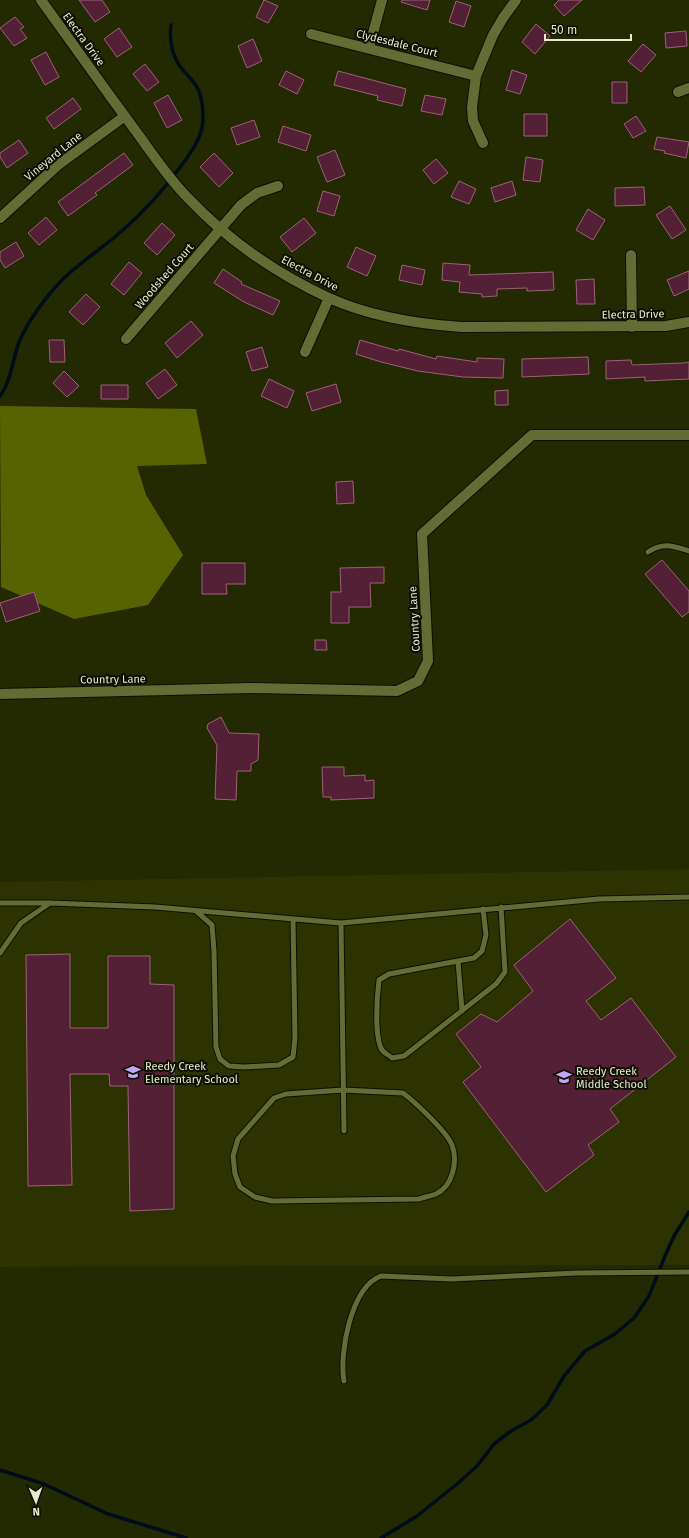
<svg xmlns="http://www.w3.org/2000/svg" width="689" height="1538" font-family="'Fira Sans',sans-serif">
	<rect width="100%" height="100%" fill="#232900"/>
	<path fill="#2c3300" d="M 689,869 L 689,1265 L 0,1267 L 0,882 Z"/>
	<path fill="#576200" d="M 0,406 L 196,409 L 207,464 L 137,466 L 146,495 L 183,555 L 148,605 L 74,619 L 1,587 Z"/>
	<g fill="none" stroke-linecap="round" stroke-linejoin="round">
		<path stroke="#000c1a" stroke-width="3.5" d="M 0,396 C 11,381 12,363 18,345 C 26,323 47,295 64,278 C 80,263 99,250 116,236 C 141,215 165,189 184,162 C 191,152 199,141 202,128 C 204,116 203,100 198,89 C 195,82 188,76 183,70 C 172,58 169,40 171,25
			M 0,1470 L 44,1484 L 108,1514 L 186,1538
			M 381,1538 L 417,1516 L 457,1484 L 477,1466 L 494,1444 L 511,1431 L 531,1420 L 547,1405 L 564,1376 L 585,1351 L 615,1334 L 634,1318 L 649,1296 L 665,1256 L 674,1236 L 689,1212"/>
	</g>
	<path fill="#532035" stroke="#9b6276" d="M 79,0 L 102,0 L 110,12 L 95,22 Z
		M 264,0 L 278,6 L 268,23 L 256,17 Z
		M 402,0 L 430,0 L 427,10 L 401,2 Z
		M 559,0 L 582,0 L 564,16 L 554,5 Z
		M 456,1 L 471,6 L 464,27 L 449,22 Z
		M 15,17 L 24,27 L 20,29 L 27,38 L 14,46 L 0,28 Z
		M 536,24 L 550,36 L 535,54 L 522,42 Z
		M 119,28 L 132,47 L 117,57 L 104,39 Z
		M 686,31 L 687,46 L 666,48 L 665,33 Z
		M 253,39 L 262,61 L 247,68 L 238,46 Z
		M 643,44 L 656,55 L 641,72 L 628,61 Z
		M 46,52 L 59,77 L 45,85 L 31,60 Z
		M 145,64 L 159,82 L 147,91 L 133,74 Z
		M 512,70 L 527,75 L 520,94 L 506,90 Z
		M 286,71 L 304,80 L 297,94 L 279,85 Z
		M 338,71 L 406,89 L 402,106 L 377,100 L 378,96 L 334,85 Z
		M 612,82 L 627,82 L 627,103 L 612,103 Z
		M 168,95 L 182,120 L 167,128 L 154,103 Z
		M 425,95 L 446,99 L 442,115 L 421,111 Z
		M 73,98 L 81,109 L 54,129 L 46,118 Z
		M 524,114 L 547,114 L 547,136 L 524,136 Z
		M 636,116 L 646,131 L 633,138 L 624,124 Z
		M 254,120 L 260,137 L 237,145 L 231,128 Z
		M 283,126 L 311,135 L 306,151 L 278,142 Z
		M 657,137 L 689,142 L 686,158 L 664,153 L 665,151 L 654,149 Z
		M 19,140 L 28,153 L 7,168 L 0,157 L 0,153 Z
		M 335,150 L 345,175 L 327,182 L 317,157 Z
		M 124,153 L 133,165 L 95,193 L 97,195 L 68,216 L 58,202 Z
		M 214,153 L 233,173 L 219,187 L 200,167 Z
		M 526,157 L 543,160 L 540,182 L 523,180 Z
		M 436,159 L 448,173 L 434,184 L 423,170 Z
		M 459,181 L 476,189 L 469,204 L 451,197 Z
		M 512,181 L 516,195 L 495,202 L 491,188 Z
		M 644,187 L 645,205 L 615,206 L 615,188 Z
		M 323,191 L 340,196 L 334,216 L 317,211 Z
		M 670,206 L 686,230 L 672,239 L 656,215 Z
		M 588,209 L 605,220 L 593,240 L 576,230 Z
		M 46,217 L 57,230 L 39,245 L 28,233 Z
		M 304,218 L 316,233 L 292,252 L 280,237 Z
		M 162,223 L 175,235 L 157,255 L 144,243 Z
		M 16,242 L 24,256 L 5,268 L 0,260 L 0,252 Z
		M 356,247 L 376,256 L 367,276 L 347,267 Z
		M 129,262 L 142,273 L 124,295 L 111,284 Z
		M 443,263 L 470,265 L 469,275 L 553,272 L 554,290 L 527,291 L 527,288 L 497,289 L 497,296 L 482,297 L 482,294 L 459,292 L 460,282 L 442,280 Z
		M 402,265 L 425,270 L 422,285 L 399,280 Z
		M 223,269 L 242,282 L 241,284 L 280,301 L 273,315 L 244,302 L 214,283 Z
		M 689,271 L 689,289 L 674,296 L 667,280 Z
		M 594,279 L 595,304 L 577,304 L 576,280 Z
		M 86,294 L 100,307 L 83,325 L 69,312 Z
		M 191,321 L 203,335 L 177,358 L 165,343 Z
		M 49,340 L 64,340 L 65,362 L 50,362 Z
		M 360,340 L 398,351 L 399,349 L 436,359 L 437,356 L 477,362 L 477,358 L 504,359 L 503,378 L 463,377 L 418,371 L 381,362 L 356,354 Z
		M 262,347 L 268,367 L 252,371 L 246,352 Z
		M 588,357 L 589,374 L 522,377 L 522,359 Z
		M 631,360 L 632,365 L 683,363 L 689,362 L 689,379 L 645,381 L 645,377 L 606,379 L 606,361 Z
		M 165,369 L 177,385 L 158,399 L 146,383 Z
		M 64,371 L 79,386 L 67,397 L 53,383 Z
		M 269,379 L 294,391 L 287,408 L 261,396 Z
		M 336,384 L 341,402 L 312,411 L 306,393 Z
		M 101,385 L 128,385 L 128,399 L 101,399 Z
		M 508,390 L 508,405 L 495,405 L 495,391 Z
		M 353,481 L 354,503 L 337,504 L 336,482 Z
		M 662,560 L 689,591 L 689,612 L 682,617 L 645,574 Z
		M 202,563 L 245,563 L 245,584 L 226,584 L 227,594 L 202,594 Z
		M 384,567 L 384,583 L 370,583 L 371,607 L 349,607 L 349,623 L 331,623 L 331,592 L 341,592 L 340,568 Z
		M 34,592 L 40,611 L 6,622 L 0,603 Z
		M 315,640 L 326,640 L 327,650 L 315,650 Z
		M 221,717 L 229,733 L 259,734 L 258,760 L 251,764 L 251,771 L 237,771 L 236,800 L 215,799 L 217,745 L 207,728 L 208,724 Z
		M 322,767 L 344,767 L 344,776 L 365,775 L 365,781 L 374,780 L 374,798 L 331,800 L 331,797 L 323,797 Z
		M 570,919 L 616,978 L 586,1001 L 601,1020 L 631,998 L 676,1057 L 610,1109 L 619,1122 L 588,1145 L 594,1155 L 546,1192 L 463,1082 L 481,1067 L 456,1034 L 481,1014 L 497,1022 L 533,991 L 514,965 Z
		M 70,954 L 70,1028 L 108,1028 L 108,956 L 150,956 L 150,984 L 174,985 L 174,1209 L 130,1211 L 128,1086 L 110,1086 L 109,1074 L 70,1074 L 72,1185 L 28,1186 L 26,955 Z"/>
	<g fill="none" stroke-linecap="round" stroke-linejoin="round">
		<g stroke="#0d1000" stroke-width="7">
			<path id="service" d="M 648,552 C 663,542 673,546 689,551
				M 0,903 L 50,903 L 155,907 L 341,923 L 599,899 L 689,897
				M 483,909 L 486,935 L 482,951 L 474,958 L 389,974 L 379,980 C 377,996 374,1036 382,1050 C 384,1053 389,1055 392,1058 L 404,1056 L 496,984 L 505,972 L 501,907
				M 196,911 L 212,925 L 214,951 L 216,1047 L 220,1059 L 229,1066 L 244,1067 L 279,1065 L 293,1057 L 295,1038 L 293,919
				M 341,923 L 344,1131
				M 0,953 L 21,923 L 50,903
				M 458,961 L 462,1011
				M 343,1090 L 403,1093 C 415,1102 447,1132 452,1145 C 458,1161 453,1186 436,1194 C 431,1196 424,1197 419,1199 L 272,1201 L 255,1197 L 240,1187 L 235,1174 L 233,1156 L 238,1139 L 274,1098 L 286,1094 Z
				M 344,1381 C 339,1353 351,1287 381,1276 L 451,1279 L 577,1273 L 689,1272"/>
		</g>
		<g stroke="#0d1000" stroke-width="12">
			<path id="minor" d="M 41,0 C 72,43 103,87 135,130 C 152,153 168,178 189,199 C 228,240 277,274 329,298 C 369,316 417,324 461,327 L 666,326 L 689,322
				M 311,34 L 476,76
				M 369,48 L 382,0
				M 678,92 L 689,88
				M 483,143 L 473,121 L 472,107 L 476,76 L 493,35 L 503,18 L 516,0
				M 0,218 L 58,165 L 125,116
				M 631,255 L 632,327
				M 126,339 L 241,205 L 257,193 L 278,186
				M 305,352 L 329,298
				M 0,694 L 251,688 L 397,691 L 418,681 L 428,661 L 422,534 L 532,435 L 689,435"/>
		</g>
		<use href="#service" stroke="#626c34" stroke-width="5"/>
		<use href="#minor" stroke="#626c34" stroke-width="10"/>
	</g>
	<defs>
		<g id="school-bare" transform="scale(1.2)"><path d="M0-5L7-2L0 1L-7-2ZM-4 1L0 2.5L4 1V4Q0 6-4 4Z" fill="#bfa9f4" stroke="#0d1000" stroke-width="2.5" paint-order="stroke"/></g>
	</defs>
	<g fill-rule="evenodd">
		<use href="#school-bare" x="133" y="1072"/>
		<use href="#school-bare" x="564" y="1077"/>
	</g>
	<g text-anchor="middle" stroke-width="4" stroke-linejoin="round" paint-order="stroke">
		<g font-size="11" fill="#e4eacd" stroke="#0d1000">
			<text transform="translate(84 39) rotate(54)" y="4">Electra Drive</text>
			<text transform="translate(397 43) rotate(14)" y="4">Clydesdale Court</text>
			<text transform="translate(53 156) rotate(-39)" y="4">Vineyard Lane</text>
			<text transform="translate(310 273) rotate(28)" y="4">Electra Drive</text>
			<text transform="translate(164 276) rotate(-49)" y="4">Woodshed Court</text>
			<text transform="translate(633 314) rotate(-1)" y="4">Electra Drive</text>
			<text transform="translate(414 619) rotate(-93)" y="4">Country Lane</text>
			<text transform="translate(113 679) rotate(-1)" y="4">Country Lane</text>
		</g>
		<g font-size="11" fill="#e4eacd" stroke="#0d1000" text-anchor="start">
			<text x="145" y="1070">Reedy Creek<tspan x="145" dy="13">Elementary School</tspan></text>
			<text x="576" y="1075">Reedy Creek<tspan x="576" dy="13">Middle School</tspan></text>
		</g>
	</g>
	<g transform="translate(36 1502) rotate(178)" stroke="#0d1000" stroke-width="3" paint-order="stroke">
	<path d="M0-3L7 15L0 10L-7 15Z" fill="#e4eacd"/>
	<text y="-6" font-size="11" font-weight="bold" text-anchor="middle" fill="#e4eacd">N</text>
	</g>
	<path d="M545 34v6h86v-6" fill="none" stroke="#e4eacd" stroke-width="2"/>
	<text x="551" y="34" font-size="12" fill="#e4eacd" stroke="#0d1000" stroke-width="3" paint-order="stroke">50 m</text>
</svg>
